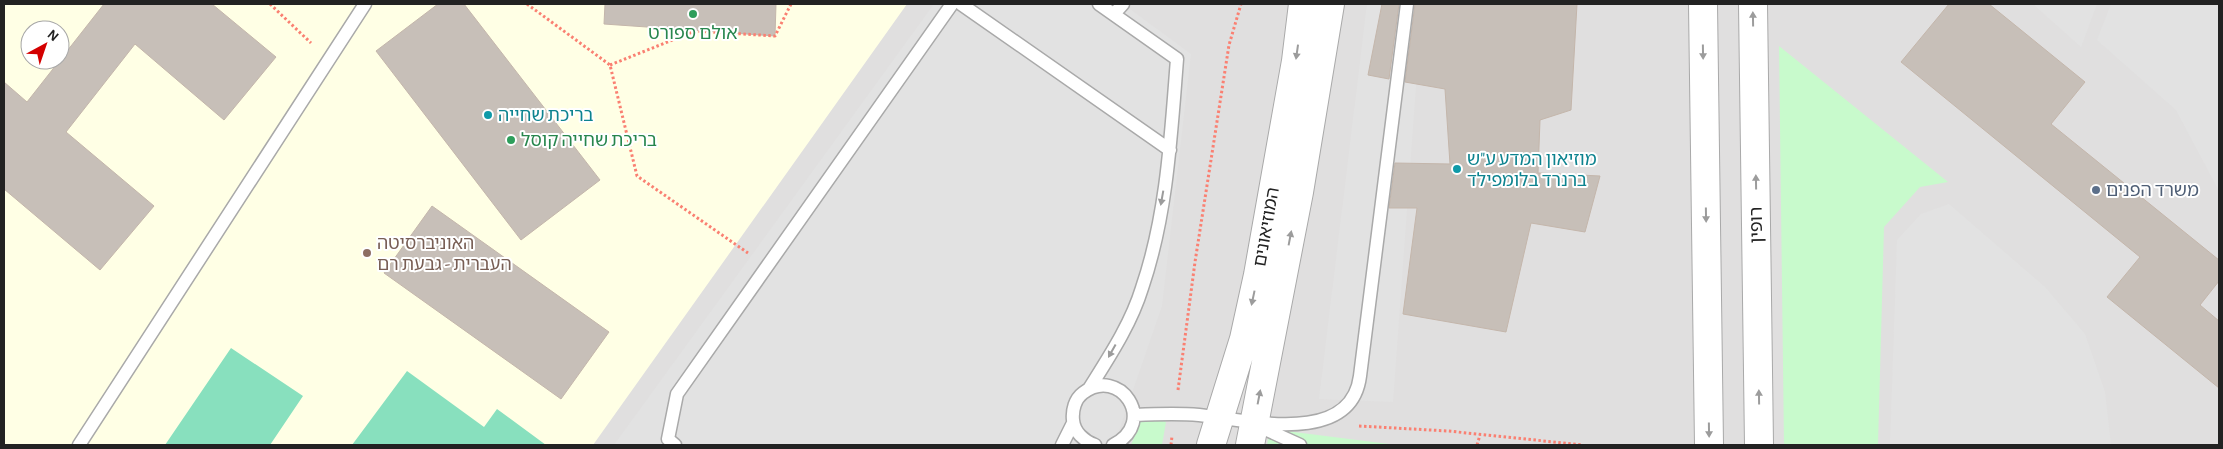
<svg xmlns="http://www.w3.org/2000/svg" width="2223" height="449" font-family="'Alegreya Sans','Noto Sans Hebrew',sans-serif">
	<rect width="100%" height="100%" fill="#f2efe9"/>
	<path fill="#e0dfdf" fill-rule="evenodd" d="M 4,4 L 2219,4 L 2219,445 L 4,445 ZM 30,30 L 60,30 L 60,60 L 30,60 Z"/>
	<path fill="#ffffe5" fill-rule="evenodd" d="M 4,4 L 907,4 L 593,445 L 4,445 ZM 30,30 L 60,30 L 60,60 L 30,60 Z"/>
	<path fill="#c8facc" d="M 1779,46 L 1948,182 L 1920,187 L 1884,227 L 1878,445 L 1784,445 Z
		M 1143,415 L 1166,422 L 1162,445 L 1131,445 Z
		M 1270,429 L 1397,445 L 1267,445 Z"/>
	<path fill="#88e0be" d="M 231,348 L 303,396 L 270,445 L 165,445 Z
		M 407,371 L 484,427 L 497,409 L 546,445 L 352,445 Z"/>
	<path fill="#e2e2e2" d="M 934,4 L 1123,4 L 1191,54 L 1162,306 L 1114,445 L 614,445 Z
		M 1367,4 L 1422,4 L 1393,402 L 1319,399 Z
		M 2033,4 L 2097,4 L 2081,47 Z
		M 2111,4 L 2219,4 L 2219,191 L 2176,110 L 2097,40 Z
		M 1949,204 L 2045,287 L 2085,334 L 2105,392 L 2111,445 L 1890,445 L 1897,240 L 1921,214 Z"/>
	<path fill="#c7bfb8" stroke="#c4b6ab" d="M 104,4 L 212,4 L 276,57 L 224,120 L 135,44 L 66,132 L 154,206 L 100,270 L 4,189 L 4,82 L 27,102 Z
		M 438,4 L 464,4 L 600,180 L 521,240 L 376,51 Z
		M 605,4 L 776,4 L 775,36 L 604,24 Z
		M 1382,4 L 1399,4 L 1389,79 L 1368,75 Z
		M 1415,4 L 1577,4 L 1571,110 L 1540,120 L 1538,173 L 1600,176 L 1585,232 L 1531,223 L 1506,332 L 1403,314 L 1417,208 L 1389,208 L 1395,163 L 1450,164 L 1445,89 L 1405,82 Z
		M 1949,4 L 1989,4 L 2085,82 L 2051,124 L 2219,260 L 2219,281 L 2200,305 L 2219,321 L 2219,388 L 2107,297 L 2140,257 L 1901,62 Z
		M 432,206 L 609,332 L 561,399 L 384,273 Z"/>
	<g fill="none" stroke-linecap="round" stroke-linejoin="round">
		<g stroke="#a9a9a9" stroke-width="15">
			<path id="service" d="M 961,4 L 1170,150
				M 1114,14 L 1123,4
				M 1089,389 C 1109,357 1131,324 1142,288 C 1167,215 1171,135 1177,59 L 1099,4
				M 1134,415 C 1156,414 1177,413 1199,415 C 1247,420 1351,447 1360,376 L 1407,4
				M 1256,425 L 1300,445
				M 79,445 L 365,4
				M 675,445 L 668,439 L 677,394 L 952,4
				M 1062,445 L 1073,423
				M 1095,445 C 1084,441 1074,432 1073,420 C 1072,410 1075,399 1083,393 C 1119,365 1159,422 1113,445"/>
		</g>
		<g stroke="#a9a9a9" stroke-width="30">
			<path id="tertiary" d="M 1703,4 L 1709,445
				M 1753,4 L 1759,445
				M 1211,445 L 1244,339 L 1258,275 L 1296,61 L 1303,4
				M 1250,445 L 1299,192 L 1330,4"/>
		</g>
		<path stroke="#fa8072" stroke-width="3" stroke-dasharray="2.5 2.5" stroke-linecap="butt" d="M 270,4 L 311,43
			M 527,4 L 610,65 L 637,176 L 748,253
			M 610,65 L 695,31 L 775,36 L 791,4
			M 1178,390 L 1195,262 L 1229,45 L 1241,4
			M 1359,426 L 1448,431 L 1583,445
			M 1171,445 L 1172,436
			M 1477,445 L 1480,435"/>
		<use href="#service" stroke="#fff" stroke-width="12"/>
		<use href="#tertiary" stroke="#fff" stroke-width="28"/>
	</g>
	<defs><path id="oneway-solid" d="M-6-.8H1V-3.2L6.5 0L1 3.2V.8H-6Z" transform="scale(1.25)"/></defs>
	<g fill="#9c9c9c">
		<use href="#oneway-solid" transform="translate(1753 19) rotate(-91)"/>
		<use href="#oneway-solid" transform="translate(1297 52) rotate(98)"/>
		<use href="#oneway-solid" transform="translate(1703 52) rotate(89)"/>
		<use href="#oneway-solid" transform="translate(1756 182) rotate(-91)"/>
		<use href="#oneway-solid" transform="translate(1162 198) rotate(100)"/>
		<use href="#oneway-solid" transform="translate(1706 215) rotate(89)"/>
		<use href="#oneway-solid" transform="translate(1290 238) rotate(-79)"/>
		<use href="#oneway-solid" transform="translate(1253 298) rotate(102)"/>
		<use href="#oneway-solid" transform="translate(1112 351) rotate(119)"/>
		<use href="#oneway-solid" transform="translate(1259 397) rotate(-79)"/>
		<use href="#oneway-solid" transform="translate(1759 397) rotate(-91)"/>
		<use href="#oneway-solid" transform="translate(1709 430) rotate(89)"/>
	</g>
	<g fill="#2e9e5b" stroke="#fff" stroke-width="2">
		<circle cx="693" cy="14" r="5"/>
		<circle cx="511" cy="140" r="5"/>
	</g>
	<g fill="#0f9aa8" stroke="#fff" stroke-width="2">
		<circle cx="488" cy="115" r="5"/>
		<circle cx="1457" cy="169" r="5"/>
	</g>
	<circle fill="#5c6f8a" stroke="#fff" stroke-width="2" cx="2096" cy="190" r="5"/>
	<circle fill="#8d6e63" stroke="#fff" stroke-width="2" cx="367" cy="253" r="5"/>
	<g text-anchor="middle" stroke-width="4" stroke-linejoin="round" paint-order="stroke">
		<g font-size="18" fill="#27864d" stroke="#fff">
			<text x="693" y="39">אולם ספורט</text>
			<text x="521" y="146" text-anchor="start">בריכת שחייה קוסל</text>
		</g>
		<g font-size="18" fill="#0d838f" stroke="#fff" text-anchor="start">
			<text x="498" y="121">בריכת שחייה</text>
			<text x="1467" y="165">מוזיאון המדע ע"ש<tspan x="1467" dy="21">ברנרד בלומפילד</tspan></text>
		</g>
		<g font-size="18" fill="#4e5e75" stroke="#fff" text-anchor="start">
			<text x="2106" y="196">משרד הפנים</text>
		</g>
		<g font-size="18" fill="#222" stroke="#fff">
			<text transform="translate(1756 225) rotate(-91)" y="6">רופין</text>
			<text transform="translate(1266 227) rotate(-80)" y="6">המוזיאונים</text>
		</g>
		<g font-size="18" fill="#785e54" stroke="#fff" text-anchor="start">
			<text x="377" y="249">האוניברסיטה<tspan x="377" dy="21">העברית - גבעת רם</tspan></text>
		</g>
	</g>
	<rect width="2223" height="449" fill="none" stroke="#222222" stroke-width="10"/>
	<g transform="translate(45 45) rotate(40)"><circle r="24" fill="#ffffff" stroke="#a7a7a7"/>
	<path d="M0-4L9 19L0 12L-9 19Z" fill="#d40000"/>
	<text y="-8" font-size="14" font-weight="bold" text-anchor="middle" fill="#222222">N</text>
	</g>
</svg>
